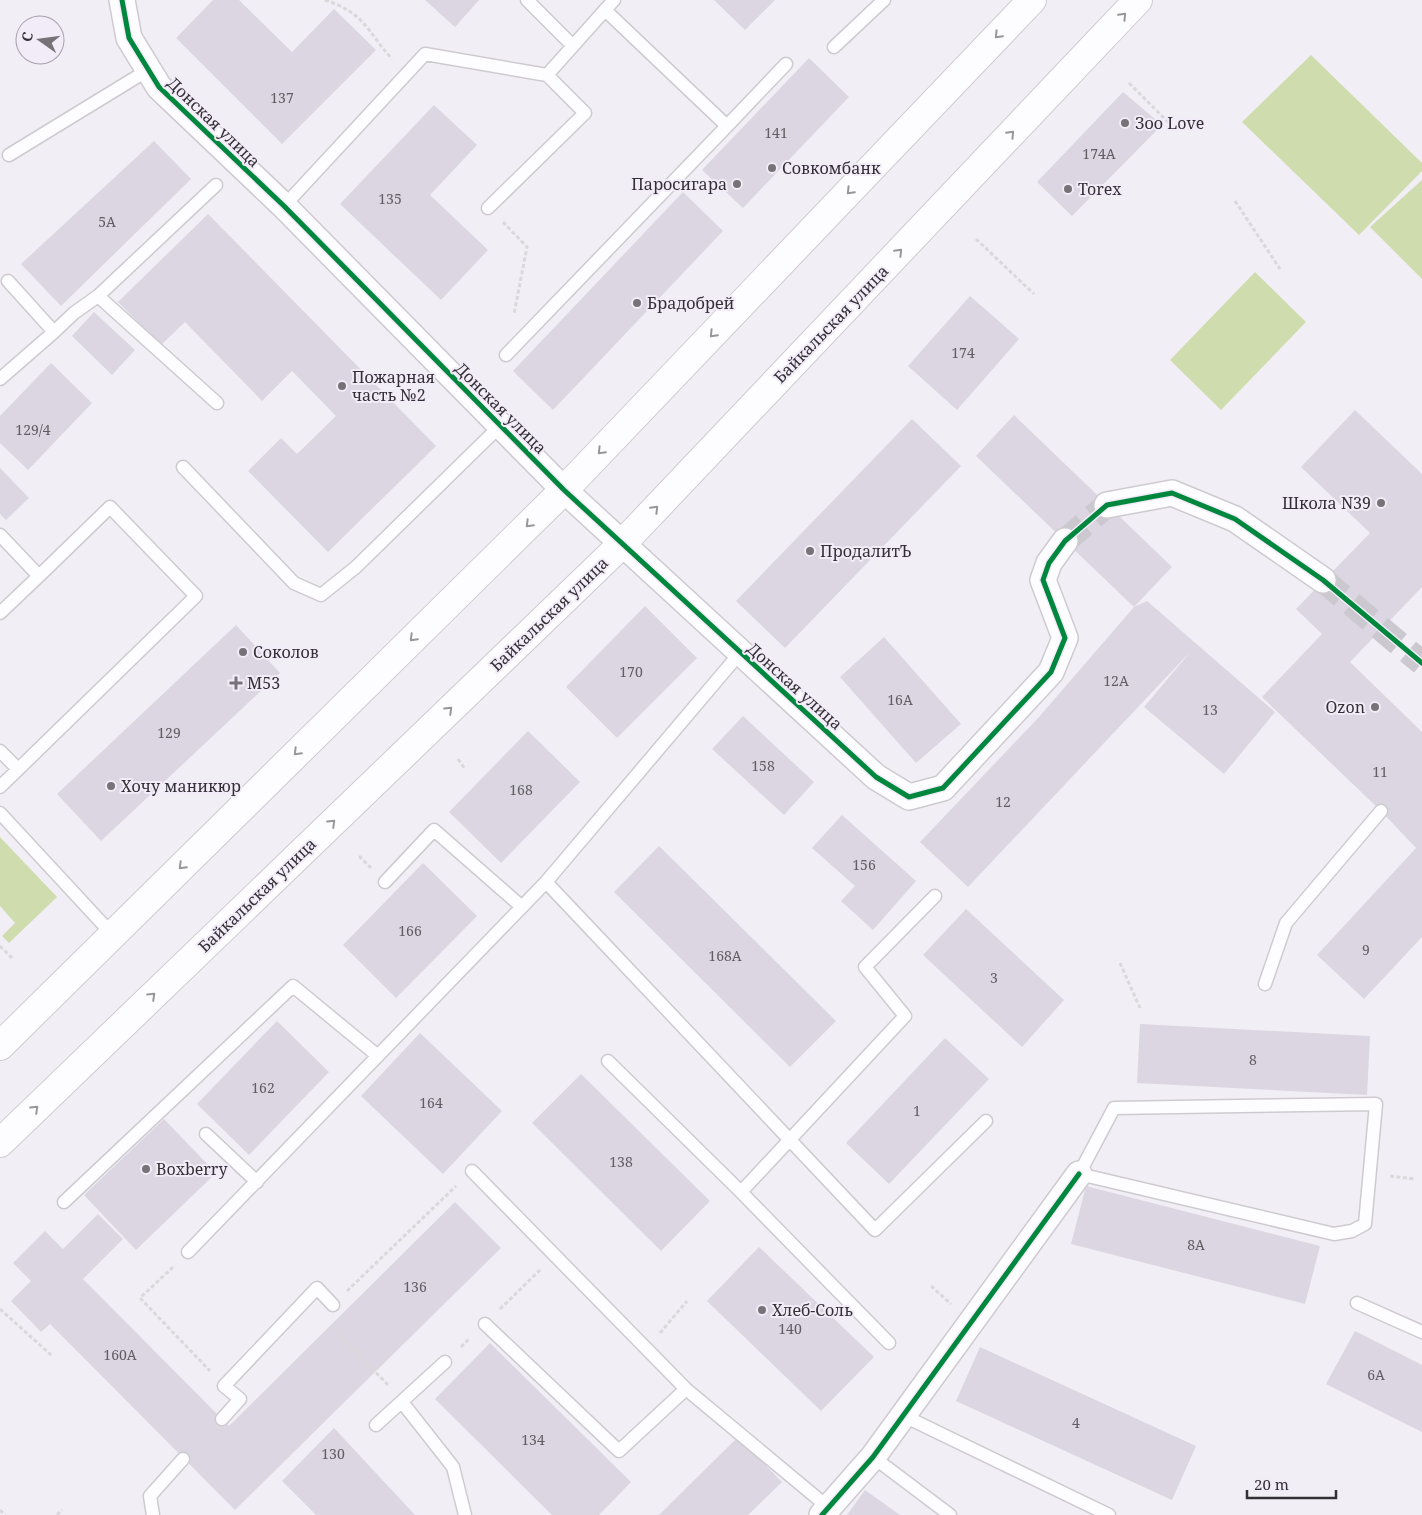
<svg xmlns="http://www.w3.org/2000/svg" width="1422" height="1515" font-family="'Noto Serif',serif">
	<rect width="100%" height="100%" fill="#f2eef5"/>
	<path fill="#cfddae" d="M 1311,55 L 1422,163 L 1422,171 L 1359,235 L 1242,122 Z
		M 1422,180 L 1422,279 L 1370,227 Z
		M 1255,272 L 1306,322 L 1221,410 L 1170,360 Z
		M 0,837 L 57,897 L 9,943 L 2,936 L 15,923 L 0,906 Z"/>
	<path fill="#dbd6e1" d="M 213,0 L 239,0 L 292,52 L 334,9 L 376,50 L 282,144 L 176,38 Z
		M 425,0 L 479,0 L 455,27 Z
		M 714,0 L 775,0 L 745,30 Z
		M 809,58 L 849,97 L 743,208 L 702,170 Z
		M 1123,92 L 1162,125 L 1072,216 L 1037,182 Z
		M 434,105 L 477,145 L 430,195 L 488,250 L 441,300 L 340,204 Z
		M 154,141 L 191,179 L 61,306 L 21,264 Z
		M 683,192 L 723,231 L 553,410 L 513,371 Z
		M 208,214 L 436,446 L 328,552 L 248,471 L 281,438 L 297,454 L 336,416 L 292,371 L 262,401 L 185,322 L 161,345 L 118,302 Z
		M 970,296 L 1019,339 L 957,410 L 908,366 Z
		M 94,312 L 135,350 L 112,375 L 72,336 Z
		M 51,363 L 92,403 L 28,470 L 0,443 L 0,416 Z
		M 1355,410 L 1422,474 L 1422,587 L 1350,662 L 1422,732 L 1422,937 L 1364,999 L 1317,955 L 1416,848 L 1381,811 L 1262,697 L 1322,634 L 1296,609 L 1370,533 L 1301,467 Z
		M 1014,415 L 1172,567 L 1134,607 L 976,456 Z
		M 912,419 L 961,466 L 785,648 L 736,601 Z
		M 0,468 L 29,498 L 6,520 L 0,514 Z
		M 1147,601 L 1275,712 L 1224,774 L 1144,707 L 1191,651 L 968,887 L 920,842 L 1039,717 L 1134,607 Z
		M 645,606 L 697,658 L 617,738 L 566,687 Z
		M 236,625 L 280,673 L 101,841 L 57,794 Z
		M 884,637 L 961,724 L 916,763 L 840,677 Z
		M 743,716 L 814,782 L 784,815 L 712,749 Z
		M 528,731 L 580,782 L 501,863 L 449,812 Z
		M 842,815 L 916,881 L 873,930 L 841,901 L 855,886 L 812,848 Z
		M 659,846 L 836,1021 L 790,1067 L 614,892 Z
		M 423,863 L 477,916 L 396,998 L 343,945 Z
		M 966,909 L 1064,1000 L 1022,1047 L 923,955 Z
		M 277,1021 L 329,1072 L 249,1155 L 197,1104 Z
		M 1140,1024 L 1370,1036 L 1367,1095 L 1137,1083 Z
		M 420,1033 L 502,1111 L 443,1174 L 361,1096 Z
		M 945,1038 L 989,1079 L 889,1184 L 846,1143 Z
		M 581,1074 L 710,1201 L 661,1251 L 532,1123 Z
		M 164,1119 L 216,1173 L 136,1250 L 84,1195 Z
		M 1086,1186 L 1320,1246 L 1305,1304 L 1071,1244 Z
		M 455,1202 L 501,1248 L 235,1510 L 50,1324 L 41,1332 L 11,1301 L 31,1281 L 13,1263 L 45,1231 L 63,1249 L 98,1214 L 123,1239 L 83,1279 L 229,1426 Z
		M 759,1247 L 874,1357 L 821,1411 L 707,1301 Z
		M 1355,1331 L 1422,1365 L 1422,1432 L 1326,1384 Z
		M 490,1343 L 631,1482 L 599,1515 L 552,1515 L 435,1399 Z
		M 980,1347 L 1196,1446 L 1172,1500 L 956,1401 Z
		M 334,1428 L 415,1515 L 316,1515 L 282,1481 Z
		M 738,1437 L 782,1482 L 748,1515 L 659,1515 Z
		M 865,1490 L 900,1515 L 847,1515 Z"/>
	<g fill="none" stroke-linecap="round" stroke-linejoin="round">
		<path stroke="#ccc8cf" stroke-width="25" stroke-dasharray="25 12" stroke-linecap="butt" d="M 1065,541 L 1107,505
			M 1323,580 L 1422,663"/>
		<g stroke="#cecbd0" stroke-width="15">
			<path id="lane" d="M 527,0 L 573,46
				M 605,10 L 614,0
				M 834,47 L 884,0
				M 727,126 L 786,64
				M 9,155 L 148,70
				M 216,185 L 98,296 L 217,403
				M 284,206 L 425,54 L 547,75 L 605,10 L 727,126 L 506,355
				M 488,208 L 585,113 L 547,75
				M 8,281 L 54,332 L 74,313 L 98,296
				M 0,379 L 54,332
				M 183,467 L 294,583 L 321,595 L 356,567 L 501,425
				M 0,535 L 39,576 L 110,507 L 196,596 L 0,787
				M 0,613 L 39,576
				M 0,751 L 18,769
				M 0,813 L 112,934
				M 385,882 L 434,830 L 522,907
				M 546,882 L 875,1230 L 986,1121
				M 1265,984 L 1286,923 L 1381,811
				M 608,1061 L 741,1192 L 905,1016 L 865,967 L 935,896
				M 1376,1104 L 1365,1224 L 1352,1231 L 1334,1234 L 1079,1174 L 1114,1108 Z
				M 206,1134 L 257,1182
				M 472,1171 L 686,1389 L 829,1508
				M 741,1192 L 889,1343
				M 64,1202 L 293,986 L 378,1056
				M 188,1252 L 546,882 L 740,653
				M 1357,1303 L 1422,1332
				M 485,1324 L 619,1451 L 686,1389
				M 402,1402 L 453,1467 L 465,1515
				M 904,1416 L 1109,1515
				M 222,1419 L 240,1399 L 224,1386 L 317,1288 L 333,1305
				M 376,1425 L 445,1362
				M 873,1457 L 950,1515
				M 153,1515 L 150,1496 L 183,1459"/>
		</g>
		<g stroke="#cecbd0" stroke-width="28">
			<path id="street" d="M 122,0 L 129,38 L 159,87 L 284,206 L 564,490 L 876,777 L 909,797 L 943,788 L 1051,672 L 1065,638 L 1043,580 L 1049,563 L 1065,541
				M 1107,505 L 1172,493 L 1235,519 L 1323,580
				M 822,1515 L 873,1457 L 1079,1174"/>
		</g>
		<g stroke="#cecbd0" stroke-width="30">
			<path id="primary" d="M 0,1046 L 564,490 L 1032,0
				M 0,1143 L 621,545 L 1138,0"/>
		</g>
		<path stroke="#d9d8da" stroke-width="3" stroke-dasharray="4 2.5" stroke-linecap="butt" d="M 325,0 C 366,14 366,30 392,59
			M 1129,83 L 1168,122
			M 1235,201 L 1280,269
			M 503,222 L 527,247 L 514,314
			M 976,239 L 1034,294
			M 458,759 L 465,769
			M 359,856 L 371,868
			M 0,946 L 13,959
			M 1120,963 L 1140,1008
			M 1390,1176 L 1415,1179
			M 173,1267 L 140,1298 L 210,1371
			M 931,1286 L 951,1304
			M 347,1291 L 456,1186
			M 0,1309 L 51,1355
			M 500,1309 L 540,1270
			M 331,1326 L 389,1386
			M 660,1333 L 687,1301
			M 461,1347 L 470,1338
			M 0,1510 L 5,1515
			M 57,1515 L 62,1510"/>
		<use href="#lane" stroke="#fdfcfe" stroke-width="12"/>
		<use href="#street" stroke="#fdfcfe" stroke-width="25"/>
		<use href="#primary" stroke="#fdfcfe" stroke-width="28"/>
		<g stroke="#f2ebf8" stroke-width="8">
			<path id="cycleway" d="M 122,0 L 129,38 L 159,87 L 284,206 L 564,490 L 876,777 L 909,797 L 943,788 L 1051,672 L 1065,638 L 1043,580 L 1049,563 L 1065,541 L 1107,505 L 1172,493 L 1235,519 L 1323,580 L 1422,663
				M 822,1515 L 873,1457 L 1079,1174"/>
		</g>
		<use href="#cycleway" stroke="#00873e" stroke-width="5"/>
	</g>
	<defs><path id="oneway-chevron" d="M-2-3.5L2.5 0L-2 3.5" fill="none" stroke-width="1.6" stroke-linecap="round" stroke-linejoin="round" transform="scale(1.25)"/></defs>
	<g stroke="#98969a">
		<use href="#oneway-chevron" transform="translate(1123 16) rotate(-46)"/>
		<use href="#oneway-chevron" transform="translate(998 35) rotate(134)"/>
		<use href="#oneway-chevron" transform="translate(1011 134) rotate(-46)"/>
		<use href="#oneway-chevron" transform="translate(850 191) rotate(134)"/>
		<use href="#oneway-chevron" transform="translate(899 252) rotate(-46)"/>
		<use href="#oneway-chevron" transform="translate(713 334) rotate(134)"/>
		<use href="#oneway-chevron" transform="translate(601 451) rotate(134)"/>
		<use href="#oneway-chevron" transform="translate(655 509) rotate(-46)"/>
		<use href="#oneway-chevron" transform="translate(529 524) rotate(135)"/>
		<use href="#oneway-chevron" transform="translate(413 638) rotate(135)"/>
		<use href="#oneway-chevron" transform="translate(449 710) rotate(-44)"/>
		<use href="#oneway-chevron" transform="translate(297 752) rotate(135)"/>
		<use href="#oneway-chevron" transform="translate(332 823) rotate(-44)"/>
		<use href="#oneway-chevron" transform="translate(182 866) rotate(135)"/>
		<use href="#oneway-chevron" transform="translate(152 996) rotate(-44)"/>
		<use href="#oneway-chevron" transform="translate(35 1109) rotate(-44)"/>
	</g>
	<g fill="#767278" stroke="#f2ebf8" stroke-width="2">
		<circle cx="1125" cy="123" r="5"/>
		<circle cx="772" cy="168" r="5"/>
		<circle cx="737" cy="184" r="5"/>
		<circle cx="1068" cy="189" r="5"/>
		<circle cx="637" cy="303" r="5"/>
		<circle cx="342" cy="386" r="5"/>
		<circle cx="1381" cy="503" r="5"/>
		<circle cx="810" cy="551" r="5"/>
		<circle cx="243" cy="652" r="5"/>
		<path d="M233.5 675.5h5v5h5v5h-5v5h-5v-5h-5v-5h5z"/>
		<circle cx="1375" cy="707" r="5"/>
		<circle cx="111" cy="786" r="5"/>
		<circle cx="146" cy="1169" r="5"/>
		<circle cx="762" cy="1310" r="5"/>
	</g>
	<g text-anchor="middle" stroke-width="4" stroke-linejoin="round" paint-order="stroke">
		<g font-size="14" fill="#615d64">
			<text x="282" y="103">137</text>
			<text x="776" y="138">141</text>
			<text x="1099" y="159">174А</text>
			<text x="390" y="204">135</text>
			<text x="107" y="227">5А</text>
			<text x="963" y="358">174</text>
			<text x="33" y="435">129/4</text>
			<text x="631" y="677">170</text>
			<text x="1116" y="686">12А</text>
			<text x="900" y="705">16А</text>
			<text x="1210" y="715">13</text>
			<text x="169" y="738">129</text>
			<text x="763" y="771">158</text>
			<text x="1380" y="777">11</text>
			<text x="521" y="795">168</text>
			<text x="1003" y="807">12</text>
			<text x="864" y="870">156</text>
			<text x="410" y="936">166</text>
			<text x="1366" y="955">9</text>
			<text x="725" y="961">168А</text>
			<text x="994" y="983">3</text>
			<text x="1253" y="1065">8</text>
			<text x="263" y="1093">162</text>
			<text x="431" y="1108">164</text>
			<text x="917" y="1116">1</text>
			<text x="621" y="1167">138</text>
			<text x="1196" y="1250">8А</text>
			<text x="415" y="1292">136</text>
			<text x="790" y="1334">140</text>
			<text x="120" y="1360">160А</text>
			<text x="1376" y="1380">6А</text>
			<text x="1076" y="1428">4</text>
			<text x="533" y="1445">134</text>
			<text x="333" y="1459">130</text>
		</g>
		<g font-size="16" fill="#333035" stroke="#f2ebf8">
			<text transform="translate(214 122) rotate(44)" y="6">Донская улица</text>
			<text transform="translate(831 324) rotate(-46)" y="6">Байкальская улица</text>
			<text transform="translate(501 408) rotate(45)" y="6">Донская улица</text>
			<text transform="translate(549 614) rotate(-44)" y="6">Байкальская улица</text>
			<text transform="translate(795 686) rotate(42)" y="6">Донская улица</text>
			<text transform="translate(257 895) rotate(-44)" y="6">Байкальская улица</text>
		</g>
		<g font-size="16" fill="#333035" stroke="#f2ebf8" text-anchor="start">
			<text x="1135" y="129">Зоо Love</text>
			<text x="782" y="174">Совкомбанк</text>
			<text x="727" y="190" text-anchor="end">Паросигара</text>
			<text x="1078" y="195">Torex</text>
			<text x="647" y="309">Брадобрей</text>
			<text x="352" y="383">Пожарная<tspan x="352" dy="18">часть №2</tspan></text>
			<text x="1371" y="509" text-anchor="end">Школа N39</text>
			<text x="820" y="557">ПродалитЪ</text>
			<text x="253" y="658">Соколов</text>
			<text x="247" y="689">М53</text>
			<text x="1365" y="713" text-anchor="end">Ozon</text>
			<text x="121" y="792">Хочу маникюр</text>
			<text x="156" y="1175">Boxberry</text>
			<text x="772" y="1316">Хлеб-Соль</text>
		</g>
	</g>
	<g transform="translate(40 40) rotate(284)"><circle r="24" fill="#f2ebf8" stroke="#a6a0aa"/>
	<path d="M0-4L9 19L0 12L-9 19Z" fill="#767278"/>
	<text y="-8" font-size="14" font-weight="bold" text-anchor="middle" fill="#333035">С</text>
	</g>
	<path d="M1247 1490v8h89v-8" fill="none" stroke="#333035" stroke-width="2.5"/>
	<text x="1254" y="1490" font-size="15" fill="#333035" stroke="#f2ebf8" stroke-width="4" paint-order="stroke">20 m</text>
</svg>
